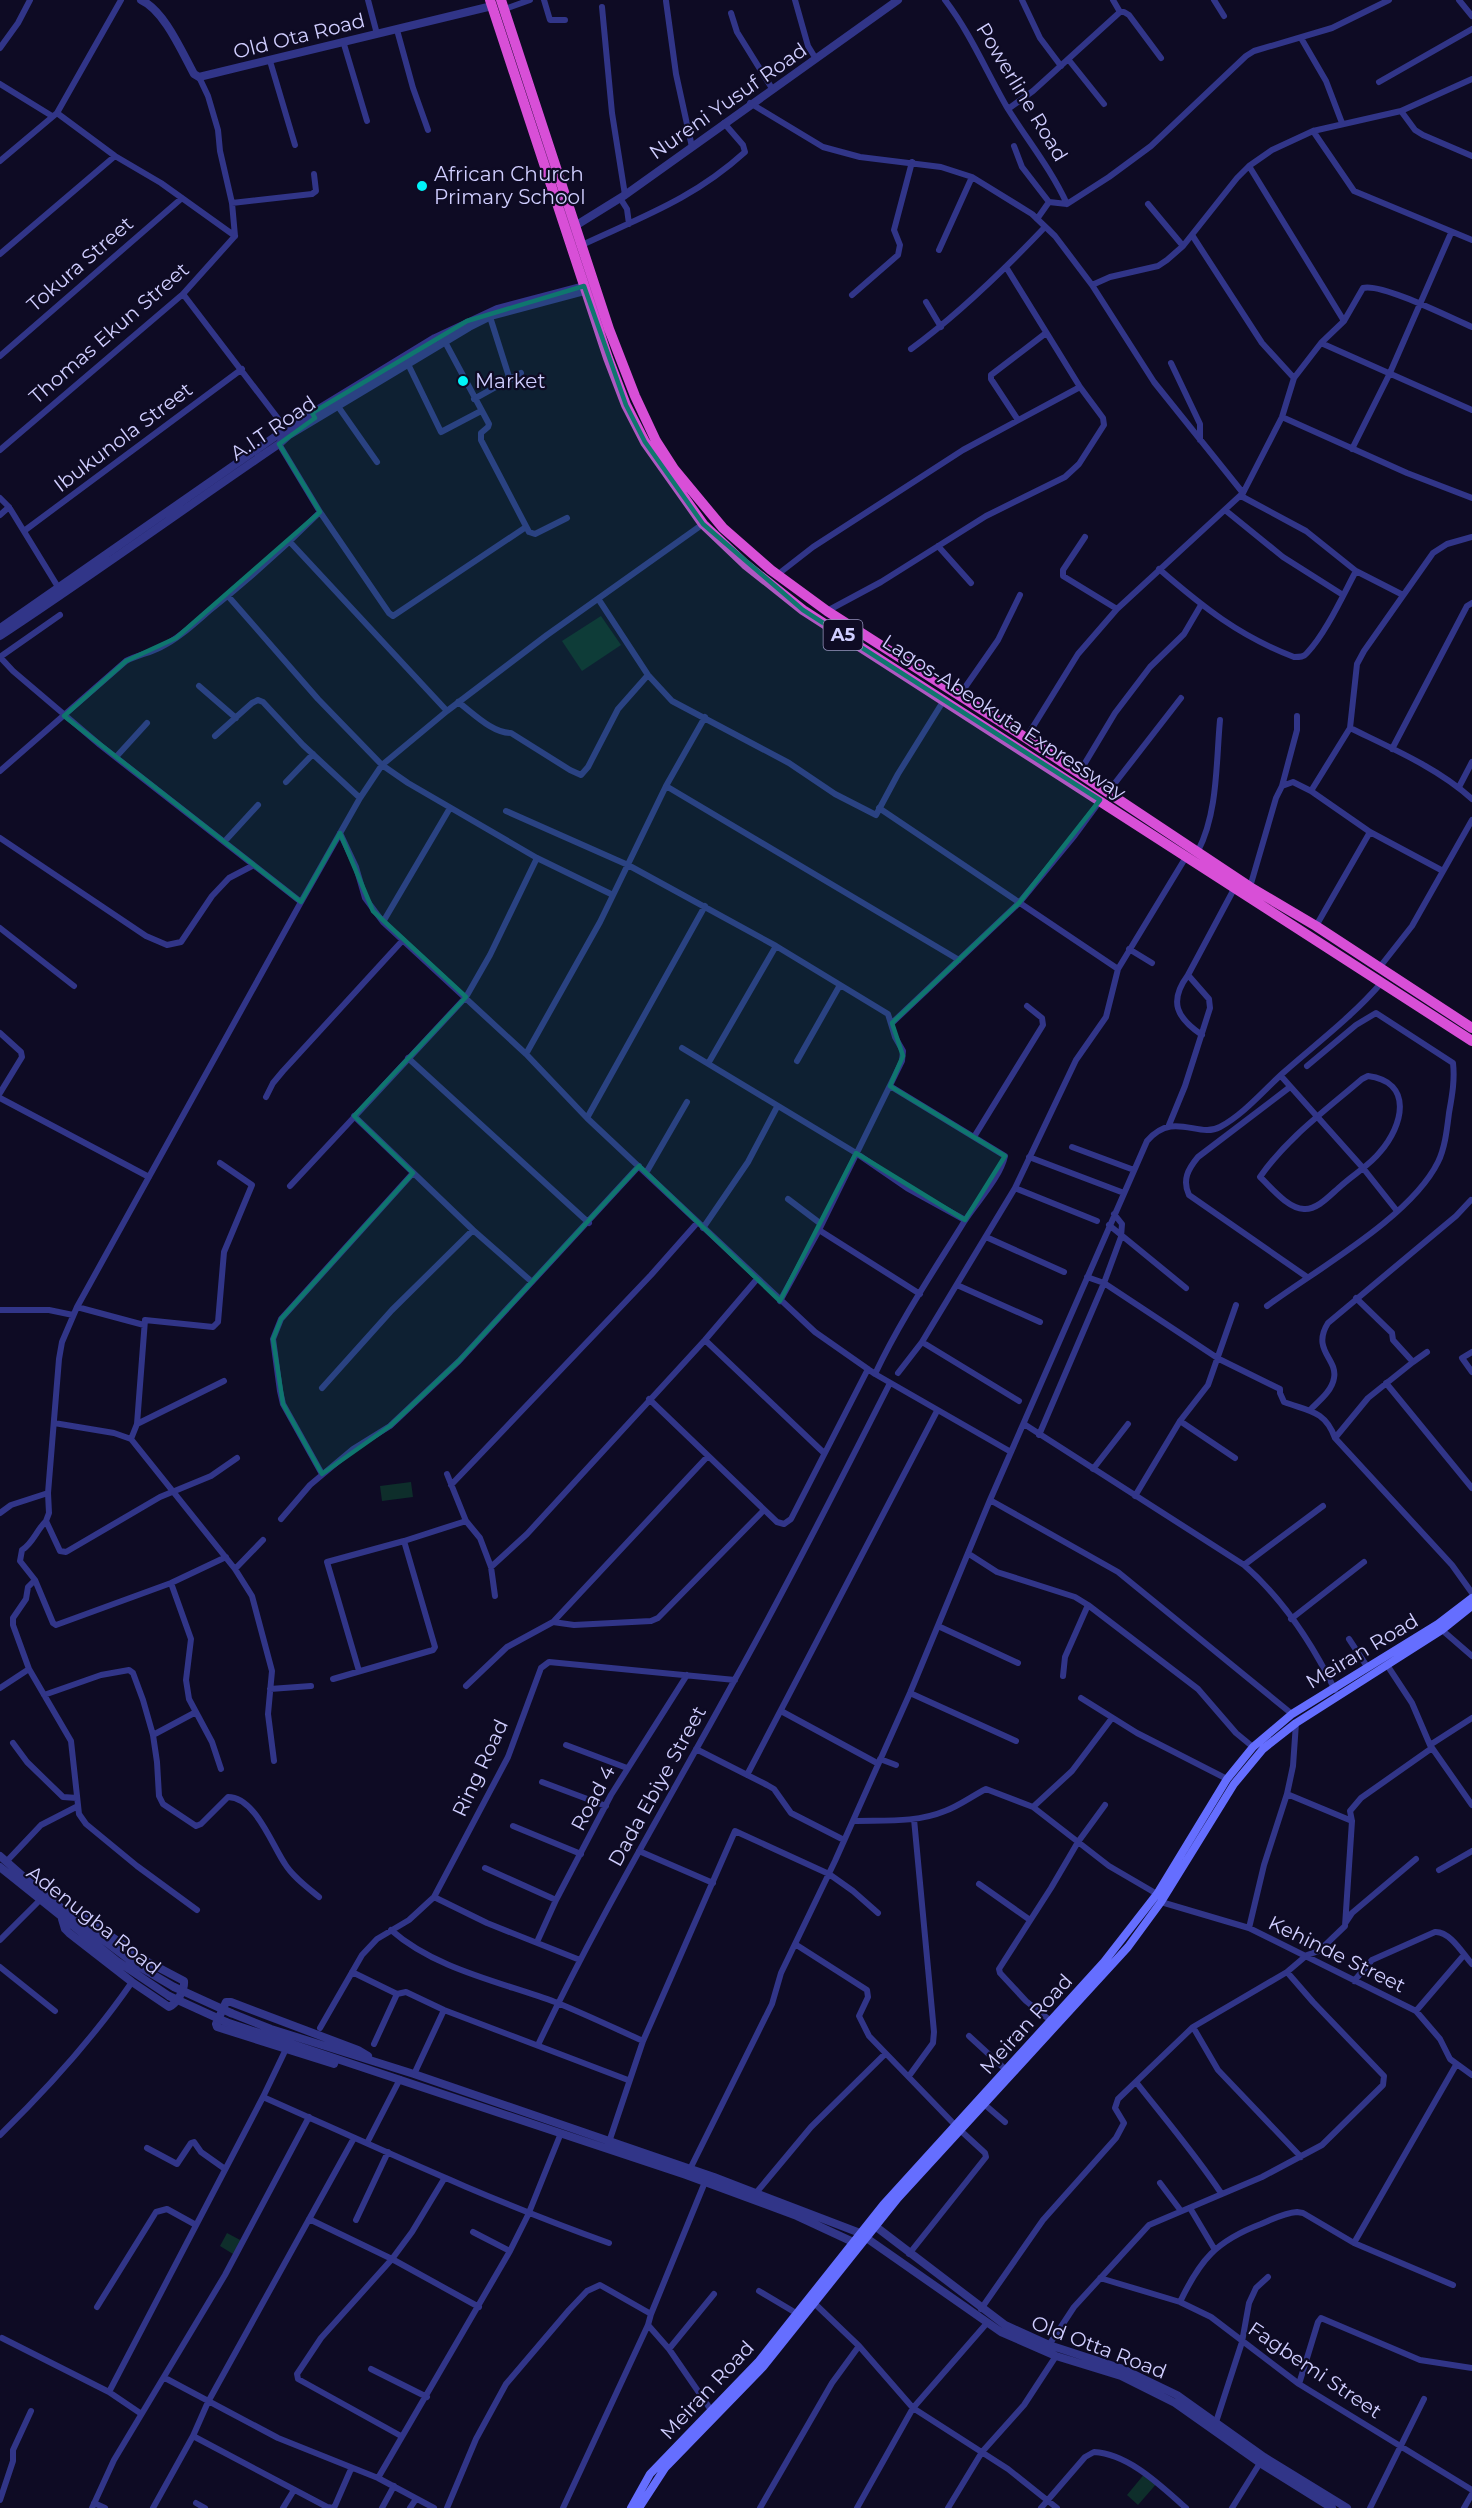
<svg xmlns="http://www.w3.org/2000/svg" width="1472" height="2508" font-family="Montserrat,sans-serif">
	<rect width="100%" height="100%" fill="#0e0b24"/>
	<path fill="#0e2e2b" d="M 601,616 L 621,645 L 582,671 L 562,641 Z
		M 411,1482 L 413,1497 L 382,1501 L 380,1486 Z
		M 227,2233 L 242,2241 L 233,2254 L 220,2246 Z
		M 1146,2472 L 1158,2482 L 1138,2505 L 1127,2495 Z"/>
	<g fill="none" stroke-linecap="round" stroke-linejoin="round">
		<path stroke="#313588" stroke-width="6" d="M 368,0 L 377,34
			M 544,0 L 550,20 L 565,20
			M 795,0 L 808,46 L 816,59
			M 945,0 C 971,34 987,73 1008,109 C 1028,141 1051,169 1067,204
			M 1022,0 L 1040,38 L 1061,66
			M 1113,0 L 1120,12
			M 1214,0 L 1224,16
			M 1459,0 L 1472,16
			M 666,1 L 676,74 L 692,147
			M 602,7 L 612,113 L 625,195
			M 505,9 L 530,0
			M 731,13 L 737,32 L 773,90
			M 397,30 L 413,88 L 428,130
			M 1301,38 L 1326,81 L 1342,123
			M 343,41 L 367,121
			M 0,48 L 18,23 L 30,0
			M 1068,59 L 1104,104
			M 270,61 L 295,145
			M 199,77 L 208,96 L 218,130 L 220,151 L 232,203 L 235,236
			M 1379,82 L 1472,29
			M 0,84 L 52,116
			M 750,103 L 823,147 L 860,157 L 941,167 L 972,177 L 1032,214 L 1055,236 L 1092,285 L 1154,382 L 1243,493
			M 1008,109 L 1033,91 L 1120,12 L 1124,12 L 1129,15 L 1161,58
			M 1401,111 L 1415,130 L 1423,135 L 1472,156
			M 57,113 L 115,156 L 161,183 L 235,236
			M 1313,131 L 1354,191 L 1472,240
			M 1014,146 L 1022,167 L 1049,202
			M 0,161 L 57,113 L 121,0
			M 1249,166 L 1344,321
			M 620,198 L 627,209 L 629,224
			M 232,203 L 312,194 L 316,191 L 314,174
			M 1067,204 L 1109,177 L 1151,146 L 1246,56 L 1254,51 L 1332,28 L 1389,0
			M 1148,204 L 1183,246
			M 1037,219 L 1049,202 L 1067,204
			M 1192,235 L 1262,343 L 1294,378
			M 582,245 C 644,216 693,199 745,152 L 743,145 L 724,123
			M 939,250 L 972,177
			M 0,254 L 115,156
			M 1092,285 L 1110,277 L 1158,266 L 1167,260 L 1183,246 L 1237,178 L 1249,166 L 1272,150 L 1313,131 L 1401,111 L 1472,79
			M 183,294 L 286,429
			M 852,295 L 898,255 L 900,245 L 894,230 L 912,162
			M 926,302 L 941,327
			M 490,317 L 510,380
			M 444,340 L 489,424 L 488,427 L 481,433 L 481,440 L 529,532 L 535,534 L 567,518
			M 1321,343 L 1472,410
			M 911,349 C 960,313 1003,271 1045,227
			M 0,356 L 182,198
			M 407,362 L 441,432 L 481,411
			M 1171,363 L 1200,424 L 1200,440
			M 474,399 L 521,373
			M 337,405 L 377,462
			M 1282,417 L 1407,473 L 1472,498
			M 1018,420 L 991,379 L 991,375 L 1046,333
			M 279,444 L 320,512 L 389,613 L 393,616 L 526,527
			M 1352,449 L 1389,375 L 1451,233
			M 0,450 L 183,294 L 235,236
			M 1241,496 L 1306,531 L 1356,571 L 1403,595
			M 0,498 L 9,507 L 58,587
			M 1225,510 L 1283,557 L 1343,595
			M 0,515 L 9,507
			M 24,531 L 242,369
			M 1085,537 L 1063,570 L 1063,576 L 1117,609
			M 290,542 L 447,711
			M 938,546 L 971,583
			M 1159,569 C 1203,607 1239,636 1294,657 C 1300,657 1304,657 1307,653 C 1326,633 1343,595 1356,571
			M 777,575 L 813,547 L 963,450 L 1080,387
			M 228,596 L 318,699 L 382,765 L 408,783 L 537,858 L 613,895
			M 599,600 L 648,675 L 672,701 L 789,763 L 835,794 L 876,815 L 898,774 L 944,700
			M 827,611 L 881,582 L 986,516 L 1065,477 L 1079,464 L 1104,425 L 1103,418 L 1080,387 L 1006,267
			M 0,657 L 13,671 L 100,745 L 301,902
			M 0,657 L 60,615
			M 199,686 L 236,718
			M 959,696 L 998,640 L 1020,595
			M 458,702 C 473,713 492,733 511,733 L 570,770 L 581,775 L 588,767 L 618,709 L 648,675
			M 1350,728 C 1391,748 1438,768 1472,799
			M 215,736 L 252,703 L 258,700 L 263,702 L 303,745 L 360,798
			M 1026,738 L 1078,654 L 1117,609 L 1243,493 L 1282,417 L 1294,378 L 1321,343 L 1344,321 L 1363,288 C 1382,283 1451,318 1472,327
			M 1392,749 L 1467,606 L 1472,603
			M 116,757 L 147,723
			M 0,771 L 126,661 C 137,655 150,653 161,647 C 178,639 194,624 209,611 C 248,580 285,547 320,512
			M 1079,773 L 1115,713 L 1150,667 L 1184,634 L 1201,605
			M 286,782 L 313,754
			M 666,786 L 959,960
			M 1282,786 L 1297,730 L 1297,716
			M 1459,787 L 1472,762
			M 1311,791 L 1370,832 L 1443,871
			M 1108,792 L 1181,698
			M 879,808 L 1118,969
			M 506,811 L 628,865 L 776,946 L 888,1014 L 895,1037 L 903,1051 L 902,1061 L 819,1230 L 780,1301
			M 340,833 L 356,867 L 365,898 L 383,922 L 526,1054 L 587,1118 L 815,1332 L 875,1374 L 1011,1452
			M 0,838 L 146,936 L 167,945 L 181,942 L 212,896 L 229,878 L 252,866
			M 225,841 L 258,805
			M 1198,851 C 1218,812 1216,763 1220,720
			M 1250,887 L 1276,798 L 1282,786 L 1293,782 L 1311,791 L 1350,728 L 1357,664 L 1364,651 L 1433,553 L 1447,544 L 1472,537
			M 383,922 L 450,808
			M 1316,926 L 1370,832
			M 0,928 L 74,986
			M 1129,949 L 1152,963
			M 1379,968 L 1412,926 L 1472,820
			M 1188,975 C 1168,1002 1177,1018 1202,1035
			M 892,1023 L 1019,903 L 1075,835 L 1100,801
			M 0,1033 L 21,1052 L 22,1057 L 0,1093
			M 682,1048 L 856,1153 L 907,1188 L 965,1220
			M 526,1054 L 600,922 L 666,786 L 705,717
			M 408,1058 L 589,1223
			M 797,1061 L 840,985
			M 709,1062 L 776,946
			M 1281,1076 L 1363,1168 L 1397,1211
			M 1368,1076 C 1414,1082 1403,1126 1380,1152 C 1370,1165 1354,1174 1342,1185 C 1331,1194 1318,1210 1304,1209 C 1287,1208 1271,1187 1260,1177 C 1287,1138 1326,1110 1362,1079 Z
			M 1290,1087 L 1198,1157 C 1188,1169 1182,1180 1189,1195 L 1307,1277
			M 266,1097 L 273,1083 L 283,1071 L 403,940
			M 0,1098 L 149,1177
			M 354,1116 L 473,1230 L 532,1282
			M 587,1118 L 705,906
			M 1169,1125 L 1185,1086 L 1210,1008 L 1209,999 L 1188,975 L 1234,889
			M 974,1137 L 1043,1025 L 1042,1018 L 1027,1006
			M 1072,1147 L 1134,1170
			M 1029,1157 L 1124,1193
			M 646,1173 L 687,1102
			M 290,1186 L 466,997 L 490,955 L 537,858
			M 1015,1188 L 1076,1060 L 1106,1017 L 1118,969 L 1186,857
			M 788,1199 L 821,1224
			M 1109,1225 L 1186,1288
			M 703,1228 L 748,1162 L 777,1107
			M 819,1230 L 920,1294
			M 986,1237 L 1064,1272
			M 1087,1277 L 1104,1283 L 1219,1359 L 1280,1389 L 1280,1393 L 1284,1402 C 1308,1411 1325,1410 1335,1438 L 1452,1565 L 1472,1593
			M 957,1285 L 1040,1322
			M 1356,1298 L 1392,1333 L 1393,1340 L 1413,1362 L 1427,1352
			M 1267,1306 C 1317,1269 1411,1217 1438,1162 C 1445,1148 1447,1129 1449,1113 C 1452,1096 1455,1080 1453,1063 L 1376,1013 L 1356,1025 L 1307,1066
			M 77,1307 L 144,1325
			M 0,1310 L 49,1310 L 73,1315
			M 705,1340 L 824,1453
			M 1472,1352 L 1462,1358 L 1472,1372
			M 898,1373 L 922,1342
			M 875,1374 C 900,1321 933,1272 964,1222 C 976,1203 1000,1178 1005,1156 L 890,1086
			M 1386,1383 L 1472,1488
			M 322,1388 L 392,1310 L 473,1230
			M 649,1399 L 777,1522 L 784,1524 L 791,1519 L 868,1369
			M 1019,1401 L 922,1342 L 1015,1188 L 1097,1221
			M 1311,1409 C 1319,1401 1332,1391 1334,1378 C 1338,1359 1311,1350 1328,1323 L 1456,1216 L 1471,1200
			M 1180,1421 L 1235,1458
			M 54,1423 L 114,1433 L 131,1439 L 235,1569 L 252,1596 L 272,1671 L 268,1714 L 274,1761
			M 137,1424 L 224,1381
			M 1024,1424 L 1244,1565 C 1282,1598 1313,1645 1335,1690
			M 1039,1435 L 1104,1283 L 1121,1237 L 1122,1224 L 1114,1214
			M 1335,1438 L 1368,1398 L 1413,1362
			M 131,1439 L 137,1424 L 145,1320 L 213,1327 L 218,1322 L 224,1252 L 252,1185 L 220,1163
			M 237,1458 L 211,1476 L 160,1497 L 66,1552 L 60,1551 L 46,1521 L 49,1513 L 48,1493 L 59,1359 L 62,1342 L 77,1307 L 301,902 L 360,798 L 382,765 L 447,711 L 547,635 L 703,524
			M 1093,1469 L 1128,1424
			M 322,1474 L 283,1404 L 280,1391 L 273,1339 L 281,1319 L 413,1173
			M 447,1474 L 466,1521 L 480,1538 L 491,1567 L 495,1596
			M 451,1485 L 651,1275 L 697,1223
			M 1135,1496 L 1180,1421 L 1208,1385 L 1236,1305
			M 990,1500 L 1118,1572 L 1292,1714
			M 0,1513 L 11,1505 L 48,1493
			M 281,1519 L 310,1485 L 353,1449 L 390,1426 L 459,1361 L 639,1166
			M 46,1521 C 36,1531 33,1543 22,1550 L 20,1561 L 35,1580 L 28,1587 L 26,1599 L 13,1618 L 13,1625 L 29,1669 L 71,1741 L 79,1814 L 86,1824 L 137,1866 L 197,1910
			M 969,1554 L 997,1572 L 1075,1597 L 1088,1605 L 1198,1689 L 1236,1733 L 1253,1747
			M 1244,1565 L 1323,1506
			M 491,1567 L 527,1534 L 705,1340 L 757,1279
			M 235,1569 L 263,1540
			M 35,1580 L 53,1623 L 56,1625 L 171,1583 L 226,1557
			M 171,1583 L 191,1639 L 186,1680 L 189,1699 L 212,1742 L 221,1769
			M 1291,1619 L 1364,1562
			M 553,1622 L 574,1625 L 651,1621 L 658,1618 L 764,1510
			M 938,1626 L 1018,1663
			M 1442,1630 L 1472,1656
			M 1349,1639 L 1368,1668
			M 1387,1665 L 1412,1703 L 1430,1745 L 1472,1805
			M 359,1671 L 327,1562 L 404,1541 L 466,1521
			M 1063,1676 L 1065,1657 L 1088,1605
			M 333,1679 L 433,1650 L 435,1647 L 404,1541
			M 466,1686 L 507,1647 L 553,1622 L 708,1456
			M 0,1688 L 29,1669
			M 270,1689 L 311,1686
			M 910,1693 L 1016,1741
			M 44,1695 L 101,1675 L 129,1670 L 133,1673 L 143,1700 L 153,1735 L 157,1762 L 159,1796 L 163,1804 L 196,1826 L 201,1824 L 228,1797 C 255,1797 272,1845 285,1864 C 293,1877 307,1887 319,1897
			M 1081,1698 L 1137,1733 L 1227,1779
			M 781,1711 L 877,1763
			M 153,1735 L 196,1712
			M 13,1743 L 27,1762 L 63,1797 L 77,1798
			M 566,1745 L 627,1768
			M 1430,1745 L 1472,1718
			M 696,1749 L 767,1785 L 774,1789 L 791,1813 L 844,1840
			M 880,1759 L 896,1765
			M 747,1775 L 937,1411
			M 542,1782 L 606,1806
			M 1287,1794 L 1352,1821
			M 1033,1807 L 1072,1771 L 1112,1718
			M 853,1821 C 884,1820 916,1823 945,1811 C 959,1806 972,1796 986,1789 L 1033,1807 L 1109,1866 L 1157,1894
			M 513,1826 L 581,1854
			M 639,1851 L 713,1883
			M 6,1862 L 41,1825 L 78,1806
			M 485,1868 L 556,1900
			M 1439,1870 L 1472,1851
			M 979,1884 L 1030,1920
			M 434,1897 L 487,1923 L 580,1960
			M 1161,1902 L 1249,1928 L 1416,2011 L 1440,2039 L 1450,2059 L 1472,2075
			M 1346,1922 L 1352,1913 L 1416,1859
			M 1249,1928 L 1264,1865 L 1287,1794 L 1293,1766 L 1296,1723
			M 391,1930 C 435,1969 501,1982 555,2002 C 585,2014 614,2028 643,2041
			M 0,1940 L 40,1900
			M 537,1942 L 556,1900 L 611,1795 L 687,1675
			M 795,1944 L 867,1990 L 868,1997 L 859,2016 L 869,2036 L 955,2125
			M 0,1967 L 55,2011
			M 352,1972 L 397,1994 L 406,1992 L 444,2010 L 628,2080
			M 1354,1981 L 1372,1960 L 1435,1932 C 1450,1931 1463,1954 1472,1964
			M 1416,2011 L 1464,1955
			M 1051,2021 L 1026,2001 L 1000,1973 L 999,1969 L 1051,1888 L 1078,1842 L 1105,1805
			M 1193,2027 L 1218,2070 L 1301,2157
			M 320,2028 L 362,1955 L 377,1939 L 409,1920 L 434,1897 L 508,1757 L 541,1668 L 549,1662 L 735,1680
			M 969,2036 L 1006,2070
			M 374,2044 L 397,1994
			M 538,2045 C 597,1920 668,1802 734,1681 C 789,1583 839,1483 890,1383
			M 416,2070 L 444,2010
			M 909,2076 L 933,2043 L 934,2032 L 914,1819
			M 1136,2082 C 1165,2119 1195,2154 1221,2193
			M 263,2097 C 378,2148 491,2201 609,2243
			M 984,2104 L 1005,2122
			M 0,2135 C 48,2088 94,2037 132,1982
			M 609,2142 L 643,2041 L 735,1831 L 829,1874 L 853,1891 L 878,1913
			M 367,2143 L 400,2079
			M 147,2148 L 177,2164 L 191,2143 L 194,2142 L 201,2152 L 225,2169
			M 690,2169 L 772,2004 L 781,1973 L 835,1861 L 910,1693 L 990,1500 L 1147,1141 C 1174,1110 1198,1139 1220,1127 C 1244,1114 1263,1091 1283,1073 C 1317,1043 1353,1016 1382,982
			M 1160,2183 L 1181,2211
			M 756,2193 L 811,2127 L 885,2054
			M 1190,2208 L 1215,2250
			M 309,2219 L 392,2259 L 479,2307
			M 356,2220 L 388,2152
			M 473,2232 L 510,2251
			M 1354,2243 L 1456,2065
			M 909,2254 L 986,2157 L 985,2153 L 960,2130
			M 1100,2278 L 1180,2302 L 1211,2317 L 1299,2384 L 1472,2490
			M 759,2291 L 796,2313
			M 812,2301 L 859,2346 L 913,2408 L 1008,2469 L 1057,2508
			M 1180,2302 C 1200,2260 1216,2241 1261,2224 C 1273,2219 1284,2213 1297,2212 L 1303,2213 L 1354,2243 L 1453,2285
			M 97,2307 L 156,2212 L 167,2209 L 196,2225
			M 981,2309 L 1043,2220 L 1116,2138 L 1124,2123 L 1115,2108 L 1118,2099 L 1193,2027 L 1287,1972 L 1307,1955 L 1319,1951 L 1345,1926 L 1352,1821 L 1350,1811 L 1361,1798 L 1432,1748
			M 648,2325 L 669,2349 L 711,2410
			M 2,2338 L 109,2392 L 140,2413
			M 1049,2345 L 1074,2307 L 1149,2225 L 1262,2177 L 1322,2145 L 1383,2085 L 1384,2076 L 1313,2002 L 1287,1972
			M 669,2349 L 714,2294
			M 371,2369 L 427,2397
			M 165,2378 L 278,2438 L 378,2478 L 434,2508
			M 1299,2384 L 1318,2322 L 1321,2318 L 1420,2360 L 1472,2368
			M 109,2392 L 263,2097 L 286,2049
			M 1216,2422 L 1242,2342 L 1249,2303 L 1256,2288 L 1268,2277
			M 193,2436 L 327,2507 L 334,2508 L 351,2469
			M 401,2436 L 298,2379 L 297,2374 L 321,2338 L 392,2259 L 412,2232 L 444,2179
			M 378,2478 L 510,2251 L 528,2215 L 561,2133
			M 0,2500 L 13,2461 L 13,2450 L 31,2411
			M 94,2503 L 105,2508
			M 196,2503 L 205,2508
			M 92,2508 L 114,2460 L 225,2275 L 309,2117
			M 153,2508 L 193,2436 L 208,2402 L 354,2138
			M 283,2508 L 294,2490
			M 382,2508 L 394,2486
			M 410,2508 L 416,2499
			M 447,2508 L 476,2439 L 506,2384 L 569,2310 L 587,2291 L 600,2285 L 651,2314
			M 563,2508 L 648,2325 L 651,2314 L 705,2182
			M 760,2508 L 832,2383 L 859,2346
			M 857,2508 L 913,2408 L 987,2323
			M 948,2508 L 982,2452 L 1024,2405 L 1056,2356
			M 1041,2508 L 1085,2457 L 1094,2452 C 1129,2454 1161,2486 1186,2508
			M 1232,2508 L 1260,2463
			M 1370,2508 L 1424,2399
			M 1464,2508 L 1472,2494"/>
		<path stroke="#313588" stroke-width="8" d="M 141,0 C 164,10 182,52 194,74 L 199,77 L 492,6
			M 575,226 L 625,195 L 898,0
			M 0,628 L 286,429 L 435,338 L 497,309 L 584,286
			M 0,636 C 94,574 185,508 279,444 L 289,435 L 469,327 L 491,316 L 585,291
			M 0,1856 L 42,1893 L 135,1964 L 174,1987
			M 0,1867 L 117,1961 L 169,1996
			M 62,1919 L 65,1929 L 69,1933 L 132,1982 L 169,2007 C 177,2003 185,1990 184,1981 L 148,1962 L 82,1916 L 71,1914
			M 231,2013 L 271,2029 L 414,2074 L 714,2177 L 860,2233
			M 226,2022 L 686,2175 L 797,2216 L 853,2242
			M 334,2064 L 217,2027 L 216,2024 L 226,2002 L 231,2002 L 358,2050 L 368,2056
			M 875,2226 L 1005,2325 L 1049,2345 L 1123,2369 L 1177,2395 L 1264,2457 L 1347,2508
			M 865,2237 L 1001,2332 L 1056,2356 L 1121,2376 L 1175,2403 L 1260,2463 L 1332,2508"/>
		<path stroke="#656eff" stroke-width="8" d="M 631,2508 L 650,2474 L 759,2361 L 883,2205 L 1104,1962 L 1157,1894 L 1227,1779 L 1253,1747 L 1292,1714 L 1438,1624 L 1472,1598
			M 639,2508 L 665,2468 L 763,2367 L 898,2198 L 1128,1947 L 1161,1902 L 1234,1784 L 1263,1749 L 1296,1723 L 1442,1630 L 1472,1606"/>
		<path stroke="#d84fd7" stroke-width="10" d="M 490,0 L 608,358 L 626,405 L 645,442 L 703,524 L 745,564 L 803,610 L 1472,1041
			M 501,0 L 609,329 L 635,396 L 656,441 L 674,469 L 723,528 L 771,570 L 827,611 L 1026,738 L 1250,887 L 1316,926 L 1472,1028"/>
		<path stroke="#313588" stroke-width="8" d="M 174,1987 L 231,2013
			M 169,1996 L 226,2022"/>
	</g>
	<path fill="#0f766e" fill-opacity="0.2" stroke="#0f766e" stroke-width="4.5" stroke-linejoin="round" d="M 584,286 L 626,405 L 645,442 L 703,524 L 803,610 L 1100,800 L 1019,903 L 892,1023 L 903,1056 L 890,1086 L 1005,1156 L 965,1220 L 856,1153 L 780,1301 L 639,1166 L 459,1361 L 390,1426 L 322,1474 L 283,1404 L 273,1339 L 281,1319 L 413,1173 L 354,1116 L 466,997 L 373,911 L 340,833 L 301,902 L 64,716 L 126,661 L 176,638 L 320,512 L 279,444 L 315,418 L 312,413 L 467,321 Z"/>
	<g fill="#00f4f9" stroke="#0e0b24" stroke-width="2">
		<circle cx="422" cy="186" r="6"/>
		<circle cx="463" cy="381" r="6"/>
	</g>
	<g text-anchor="middle" stroke-width="4.5" stroke-linejoin="round" paint-order="stroke">
		<rect fill="#0e0b24" stroke="#9694bd" stroke-width="1.5" x="823.5" y="620" width="39" height="30" rx="4.5"/>
		<g font-size="18" font-weight="bold" fill="#d0ceff">
			<text x="843" y="641">A5</text>
		</g>
		<g font-size="20" fill="#d0ceff" stroke="#0e0b24">
			<text transform="translate(299 36) rotate(-14)" y="7">Old Ota Road</text>
			<text transform="translate(1022 92) rotate(59)" y="7">Powerline Road</text>
			<text transform="translate(728 101) rotate(-35)" y="7">Nureni Yusuf Road</text>
			<text transform="translate(80 264) rotate(-41)" y="7">Tokura Street</text>
			<text transform="translate(109 333) rotate(-41)" y="7">Thomas Ekun Street</text>
			<text transform="translate(273 428) rotate(-34)" y="7">A.I.T Road</text>
			<text transform="translate(123 437) rotate(-37)" y="7">Ibukunola Street</text>
			<text transform="translate(1004 717) rotate(33)" y="7">Lagos-Abeokuta Expressway</text>
			<text transform="translate(1362 1651) rotate(-31)" y="7">Meiran Road</text>
			<text transform="translate(480 1768) rotate(-65)" y="7">Ring Road</text>
			<text transform="translate(657 1786) rotate(-61)" y="7">Dada Ebiye Street</text>
			<text transform="translate(593 1798) rotate(-62)" y="7">Road 4</text>
			<text transform="translate(94 1920) rotate(38)" y="7">Adenugba Road</text>
			<text transform="translate(1337 1954) rotate(26)" y="7">Kehinde Street</text>
			<text transform="translate(1026 2024) rotate(-48)" y="7">Meiran Road</text>
			<text transform="translate(1099 2347) rotate(21)" y="7">Old Otta Road</text>
			<text transform="translate(1315 2370) rotate(34)" y="7">Fagbemi Street</text>
			<text transform="translate(707 2390) rotate(-47)" y="7">Meiran Road</text>
		</g>
		<g font-size="20" fill="#d0ceff" stroke="#0e0b24" text-anchor="start">
			<text x="434" y="181">African Church<tspan x="434" dy="23">Primary School</tspan></text>
			<text x="475" y="388">Market</text>
		</g>
	</g>
</svg>
